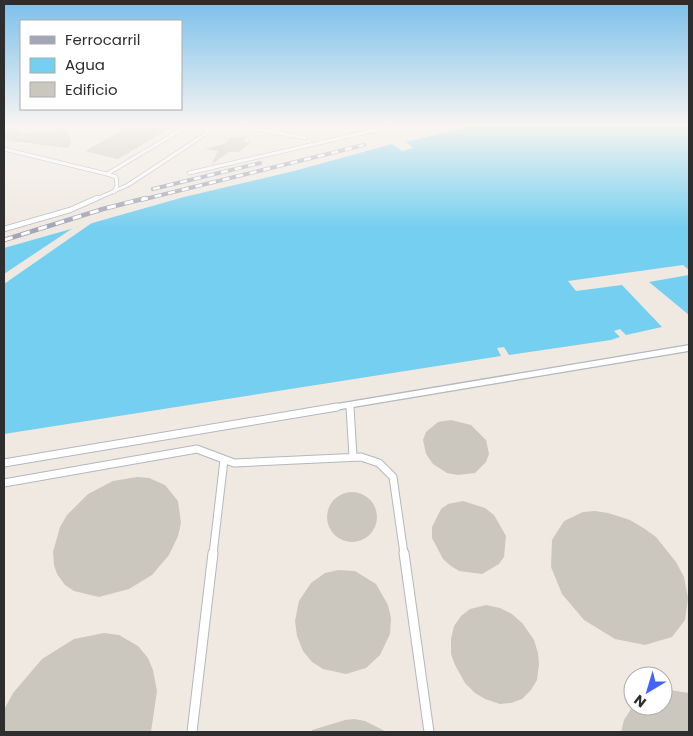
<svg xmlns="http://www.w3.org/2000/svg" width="693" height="736" font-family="Poppins,sans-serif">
	<rect width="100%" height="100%" fill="#efe9e1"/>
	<path fill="#75cff0" d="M 475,125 L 689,125 L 689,270 L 683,265 L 568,281 L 576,291 L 622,285 L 662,327 L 626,335 L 620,329 L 614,331 L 620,337 L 611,340 L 509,355 L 504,347 L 497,348 L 501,356 L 4,434 L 4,248 L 184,197 L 294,171 L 392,144 L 402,151 L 413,148 L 406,142 Z
		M 689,275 L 689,315 L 649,282 Z"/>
	<path fill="#efe9e1" d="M 99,218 L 4,284 L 4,274 L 79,224 Z"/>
	<path fill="#cbc7bf" d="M 132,125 L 175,125 L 118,159 L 85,151 Z
		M 13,127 L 24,133 L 67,129 L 71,144 L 68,148 L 11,141 L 4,138 L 4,128 Z
		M 248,136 L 243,142 L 251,142 L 239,152 L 229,152 L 212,164 L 218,151 L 205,149 L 227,143 L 229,138 Z
		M 451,420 L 471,425 L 486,440 L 489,454 L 486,462 L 475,473 L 458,475 L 447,473 L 433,464 L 426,454 L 423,440 L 426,432 L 438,422 Z
		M 137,477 L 149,478 L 165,485 L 178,501 L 181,523 L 178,536 L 169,555 L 152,575 L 129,589 L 99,597 L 74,591 L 65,585 L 57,574 L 54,565 L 53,552 L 60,527 L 67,515 L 88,494 L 113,481 Z
		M327 517a25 25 0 1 1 50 0a25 25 0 1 1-50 0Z
		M 463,501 L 485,508 L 494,515 L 506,536 L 504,557 L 499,564 L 482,574 L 459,571 L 451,566 L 443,559 L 432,538 L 432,527 L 441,509 L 448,504 Z
		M 595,511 L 608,513 L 630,520 L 645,529 L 656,537 L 676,562 L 684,577 L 688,598 L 685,620 L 672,637 L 645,645 L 615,639 L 584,620 L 562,594 L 551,567 L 552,540 L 564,521 L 583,512 Z
		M 338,570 L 355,571 L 376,584 L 388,605 L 391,618 L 390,634 L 380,655 L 366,668 L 346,674 L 323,669 L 312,662 L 303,651 L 297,636 L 295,621 L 299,601 L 311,583 L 325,573 Z
		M 486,605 L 500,608 L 512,614 L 523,624 L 534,640 L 538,653 L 539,664 L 537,680 L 531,690 L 522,699 L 511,703 L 500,704 L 485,699 L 475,693 L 465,683 L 455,665 L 451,654 L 451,639 L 454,626 L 461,616 L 470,609 Z
		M 104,633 L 119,635 L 138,646 L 148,658 L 153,670 L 157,691 L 151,732 L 4,732 L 4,710 L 13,693 L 42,659 L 74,639 Z
		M 670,690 L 689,693 L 689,732 L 621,732 L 624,720 L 633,706 L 663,706 L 663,691 Z
		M 354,719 L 365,721 L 387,732 L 312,732 L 312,730 L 345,720 Z"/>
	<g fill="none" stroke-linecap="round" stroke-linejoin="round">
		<g stroke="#b4b7c1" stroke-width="4.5">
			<path id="lane-far4" d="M 233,125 L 305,138
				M 4,149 L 107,174 L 189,125
				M 189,173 L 397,125
				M 107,174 L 116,177 L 117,186 L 114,192
				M 94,200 L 128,185 L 204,135 L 208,131 L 207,125"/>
		</g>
		<g stroke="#b4b7c1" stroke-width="6">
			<path id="lane-far3" d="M 4,229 L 70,210 L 97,198"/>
		</g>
		<g stroke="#b4b7c1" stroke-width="8">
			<path id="lane-far2" d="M 350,405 L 350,408
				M 330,408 L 689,348"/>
		</g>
		<g stroke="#b4b7c1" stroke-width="9">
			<path id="lane-far1" d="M 350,407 L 353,457
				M 4,463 L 337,407
				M 4,483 L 197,449 L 234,463 L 361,457 L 379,463 L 393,477 L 404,554
				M 213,554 L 224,460"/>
		</g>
		<g stroke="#b4b7c1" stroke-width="11">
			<path id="lane" d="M 404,553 L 429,732
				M 192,732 L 213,553"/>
		</g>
		<use href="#lane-far4" stroke="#fff" stroke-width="3"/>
		<use href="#lane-far3" stroke="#fff" stroke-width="4.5"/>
		<use href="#lane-far2" stroke="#fff" stroke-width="5.5"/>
		<use href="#lane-far1" stroke="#fff" stroke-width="7"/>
		<use href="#lane" stroke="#fff" stroke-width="9"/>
		<g stroke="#a3a6b8" stroke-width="4">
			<path id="rail-far1" d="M 153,189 L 260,163
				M 141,200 L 364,145"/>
		</g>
		<g stroke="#a3a6b8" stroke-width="4.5">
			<path id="rail" d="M 4,240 L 103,209 L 146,198"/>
		</g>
		<use href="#rail-far1" stroke="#fff" stroke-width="2.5" stroke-dasharray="7" stroke-linecap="butt"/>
		<use href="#rail" stroke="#fff" stroke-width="3" stroke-dasharray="9" stroke-linecap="butt"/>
	</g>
	<linearGradient id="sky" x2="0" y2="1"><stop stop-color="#7abfeb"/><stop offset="0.55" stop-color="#f8f5f2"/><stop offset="1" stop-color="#f8f5f2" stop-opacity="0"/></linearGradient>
	<rect width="693" height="228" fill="url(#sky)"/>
	<rect width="693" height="736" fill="none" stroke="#2e2e2e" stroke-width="10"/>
	<rect x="20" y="20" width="162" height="90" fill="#ffffff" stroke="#ababab"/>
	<rect x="30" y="36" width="25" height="8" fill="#a3a6b8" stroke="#ababab"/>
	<text x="65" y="45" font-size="15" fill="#2e2e2e">Ferrocarril</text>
	<rect x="30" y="58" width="25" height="15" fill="#75cff0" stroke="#ababab"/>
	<text x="65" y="70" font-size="15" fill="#2e2e2e">Agua</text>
	<rect x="30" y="82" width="25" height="15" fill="#cbc7bf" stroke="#ababab"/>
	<text x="65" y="95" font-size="15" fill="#2e2e2e">Edificio</text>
	<g transform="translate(648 691) rotate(218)"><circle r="24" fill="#ffffff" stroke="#ababab"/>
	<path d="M0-4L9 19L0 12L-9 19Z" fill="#4264fb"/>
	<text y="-8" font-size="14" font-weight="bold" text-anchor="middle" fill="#2e2e2e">N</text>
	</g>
</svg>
